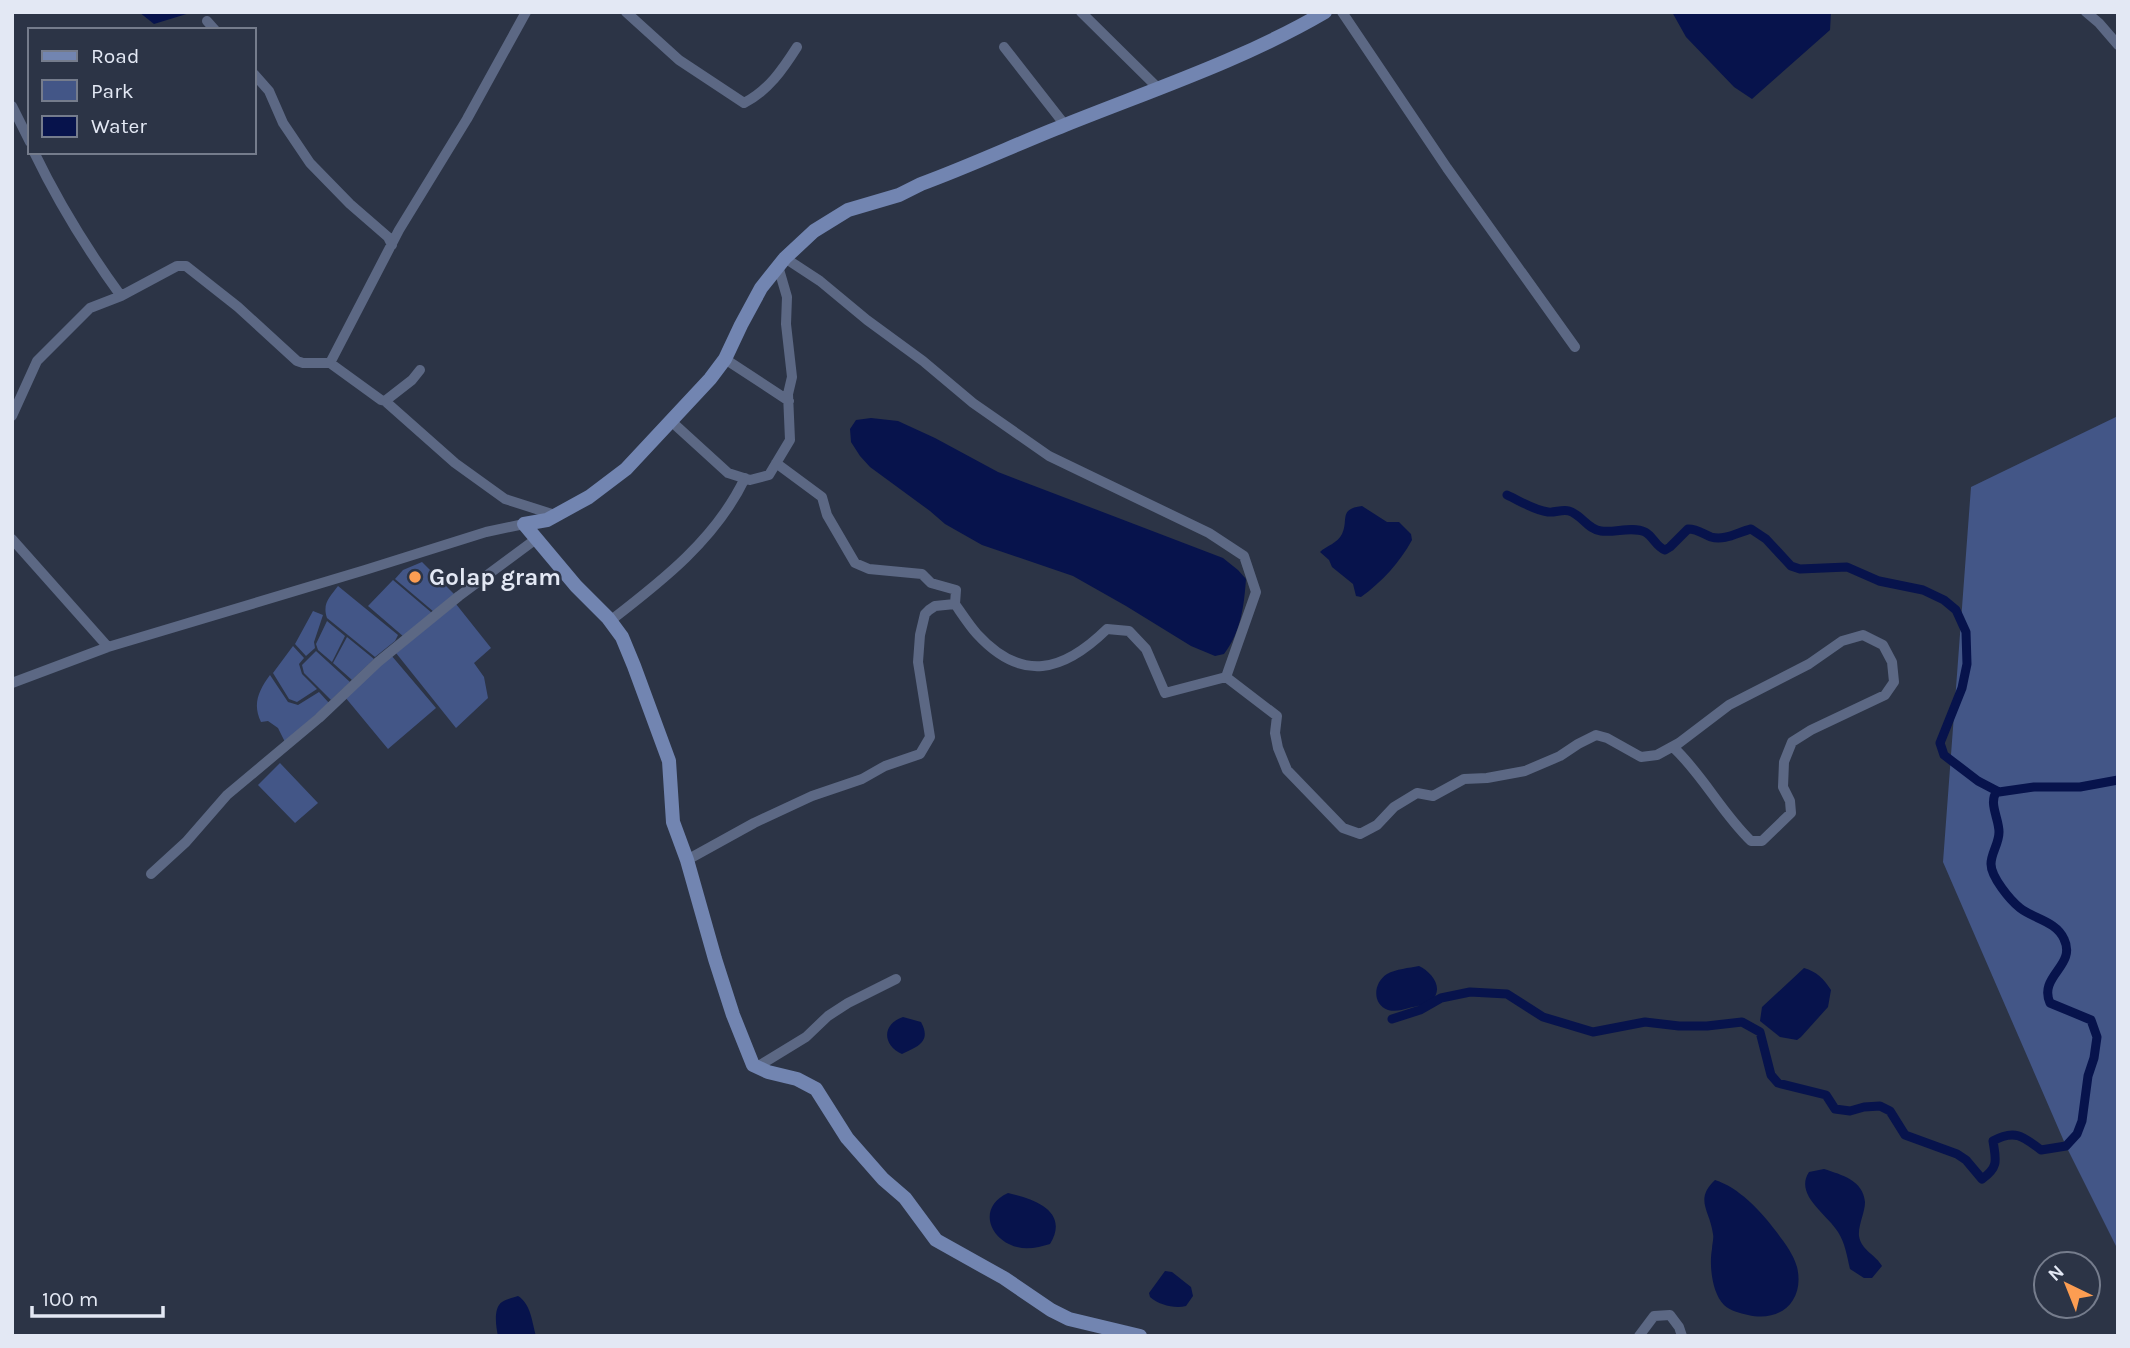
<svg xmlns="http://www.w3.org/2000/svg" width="2130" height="1348" font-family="Karla,sans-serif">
	<rect width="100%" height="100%" fill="#2c3446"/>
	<path fill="#435687" d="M 2118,416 L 2118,1250 L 2066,1146 L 1943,862 L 1971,487 Z
		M 422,562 L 455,595 L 434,612 L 395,579 L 403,570 Z
		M 393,580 L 432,613 L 404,637 L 368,606 Z
		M 338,586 L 398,635 L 395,641 L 375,657 L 327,618 C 322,603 330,597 338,586 Z
		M 456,604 L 491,648 L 474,663 L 484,677 L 488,698 L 456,728 L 396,653 Z
		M 313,611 L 323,615 L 314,642 L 315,648 L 306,656 L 295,644 Z
		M 327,621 L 345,636 L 332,662 L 318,650 L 316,644 Z
		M 347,637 L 374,659 L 352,680 L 333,663 Z
		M 293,646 L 304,658 L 299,664 L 302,674 L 317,689 L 297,702 L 289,699 L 273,673 Z
		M 316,651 L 350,682 L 331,700 L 304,673 L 302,665 Z
		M 391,655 L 436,708 L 388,749 L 345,697 Z
		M 270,675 L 288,702 L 298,705 L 319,692 L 329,703 L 285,742 L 278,728 L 268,721 L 261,722 C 252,704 259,690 270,675 Z
		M 280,763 L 318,803 L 295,823 L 258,785 Z"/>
	<path fill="#07134c" d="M 139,12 L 193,12 L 154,24 Z
		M 1672,12 L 1831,12 L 1830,30 L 1752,99 L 1734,87 L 1686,37 Z
		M 871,418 L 898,421 L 935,438 L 998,472 L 1223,558 L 1238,570 L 1246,579 C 1244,606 1241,632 1224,654 L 1215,656 L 1191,646 L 1126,606 L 1073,576 L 982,545 L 945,524 L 930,511 L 870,467 L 860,456 L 851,442 L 850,429 L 856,420 Z
		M 1362,506 L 1387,522 L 1399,522 L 1411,534 L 1412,540 C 1400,562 1382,582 1361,597 L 1356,596 L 1353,584 L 1332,567 L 1329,560 L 1320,552 C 1326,546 1338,543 1342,534 C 1349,520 1338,509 1362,506 Z
		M 1419,966 C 1432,972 1445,989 1431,1001 C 1425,1005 1416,1006 1409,1008 C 1402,1010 1395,1012 1388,1010 C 1372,1004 1373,983 1387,974 C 1396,969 1409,968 1419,966 Z
		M 1804,968 C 1817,972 1823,978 1831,990 L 1828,1007 L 1801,1037 L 1797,1040 L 1780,1037 L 1760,1021 L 1762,1007 Z
		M 903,1017 L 921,1022 C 932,1042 917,1047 902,1054 C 882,1045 882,1024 903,1017 Z
		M 1824,1169 C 1842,1175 1863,1180 1865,1202 C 1865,1213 1858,1225 1859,1236 C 1861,1250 1876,1255 1882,1266 L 1872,1278 L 1864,1278 L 1850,1269 C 1847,1256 1845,1243 1838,1232 C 1827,1214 1794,1195 1809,1172 Z
		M 1715,1180 C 1738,1187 1761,1211 1775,1230 C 1784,1242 1793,1253 1797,1267 C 1805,1300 1781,1323 1748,1315 C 1740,1313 1730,1311 1724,1305 C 1712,1293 1709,1265 1712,1249 C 1712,1244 1714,1239 1713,1234 C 1710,1210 1694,1200 1715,1180 Z
		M 1008,1193 C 1034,1199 1070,1211 1050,1244 C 1040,1247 1028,1250 1017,1247 C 989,1240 977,1207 1008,1193 Z
		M 1165,1271 L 1172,1272 L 1191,1287 L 1193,1296 L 1186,1306 C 1175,1309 1159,1305 1150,1297 L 1149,1293 Z
		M 518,1296 C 531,1304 532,1322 536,1336 L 498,1336 C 496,1327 493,1308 502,1302 C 506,1299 513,1298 518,1296 Z"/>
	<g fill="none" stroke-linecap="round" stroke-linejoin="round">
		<path stroke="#07134c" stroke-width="9" d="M 1507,495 C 1520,501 1534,510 1548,512 C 1555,513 1562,509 1569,511 C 1582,515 1587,529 1601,531 C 1615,533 1632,526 1645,532 C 1653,536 1656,547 1665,550 L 1670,547 L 1688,529 C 1698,529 1703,534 1711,537 C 1725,541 1738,532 1751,529 L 1766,539 L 1791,566 L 1800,569 L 1847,567 L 1879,581 L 1923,590 L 1944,600 L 1956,610 L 1966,632 L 1967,664 L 1962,688 L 1940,743 L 1944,755 L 1978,781 L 1999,792 L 2034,787 L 2080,787 L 2118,780
			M 1392,1019 L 1420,1010 L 1441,998 L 1470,992 L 1507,994 L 1543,1017 L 1593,1032 L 1645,1022 L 1679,1026 L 1707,1026 L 1742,1022 L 1760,1032 L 1771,1075 L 1778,1083 L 1826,1095 L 1835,1109 L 1850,1111 L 1864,1107 L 1880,1106 L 1890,1111 L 1905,1135 L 1957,1154 L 1966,1160 L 1982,1179 C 1999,1167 1996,1160 1993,1141 C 2014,1129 2023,1136 2041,1150 L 2066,1146 L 2077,1134 L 2082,1121 L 2088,1076 L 2094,1058 L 2097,1037 L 2091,1020 L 2050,1003 C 2038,976 2077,966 2064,939 C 2056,921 2034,919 2020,908 C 2010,900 1991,877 1991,864 C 1991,853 1999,844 1999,832 C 1999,818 1988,803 1997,791"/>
		<path stroke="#5c6884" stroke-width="10" d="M 626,12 L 679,60 L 744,103 C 768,91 783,69 797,47
			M 1081,12 L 1159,89
			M 1342,12 L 1447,168 L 1575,347
			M 2086,12 L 2099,23 L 2118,45
			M 207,21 L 215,30
			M 1004,47 L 1065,125
			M 254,74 L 269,91 L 283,123 L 310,163 L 350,204 L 388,237 L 392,245
			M 12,106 L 30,142
			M 34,152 C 60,206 86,248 121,296
			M 785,258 L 820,281 L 867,320 L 923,361 L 973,403 L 1049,456 L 1209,533 L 1244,556 L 1256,592 L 1226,677 L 1277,716 L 1275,733 L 1278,748 L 1287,770 L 1343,828 L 1360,834 L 1377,825 L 1394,807 L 1417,793 L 1433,796 L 1464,779 L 1487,778 L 1525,771 L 1560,756 L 1578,744 L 1596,735 L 1607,738 L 1641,757 L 1657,755 L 1679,743 L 1729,705 L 1809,664 L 1842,641 L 1863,635 L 1883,645 L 1892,662 L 1894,682 L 1885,695 L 1811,730 L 1792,742 L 1784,762 L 1783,787 L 1790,801 L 1791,813 L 1762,841 L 1751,841 C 1721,812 1703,775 1673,747
			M 725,359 L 789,401
			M 420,370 L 412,380 L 385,401 L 381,400 L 330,363 L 399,230 L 467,119 L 526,12
			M 385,401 L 455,463 L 505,499 L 555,515
			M 12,416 L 37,361 L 90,308 L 121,296 L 177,266 L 186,266 L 238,307 L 297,361 L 303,363 L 330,363
			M 672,422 L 728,473 L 750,480 L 769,475 L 790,440 L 788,394 L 792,377 L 786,324 L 787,297 L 778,266
			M 776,463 L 822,497 L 827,515 L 855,563 L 869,569 L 922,574 L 931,583 L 956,590 L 955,604
			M 12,539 L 108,647
			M 610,621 C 662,581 716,539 745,478
			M 12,683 L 108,647 L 365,570 L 486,532 L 524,524
			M 687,860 L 754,823 L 812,796 L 862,779 L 885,766 L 920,754 L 930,737 L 918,662 L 920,635 L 925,614 L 929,610 L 935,606 L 955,604 C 962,614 969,625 977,634 C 1022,683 1063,672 1107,629 L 1129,631 L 1146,649 L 1165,693 L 1226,677
			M 151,874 L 186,842 L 227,795 L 319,718 L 378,662 L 459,596 L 536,539
			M 757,1067 L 806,1037 L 828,1016 L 848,1003 L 896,979
			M 1639,1336 L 1654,1316 L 1670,1315 L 1679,1327 L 1682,1336"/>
		<path stroke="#7285b1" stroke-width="14" d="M 1140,1336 L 1069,1319 L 1051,1310 L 1004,1278 L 936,1240 L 905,1198 L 883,1179 L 847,1138 L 816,1089 L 797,1079 L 768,1072 L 753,1065 L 733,1015 L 715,959 L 687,860 L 673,822 L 669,761 L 634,666 L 622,637 L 608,618 L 576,586 L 524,524 L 547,520 L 589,497 L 626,469 L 710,379 L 725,359 L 741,325 L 761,288 L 785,258 L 814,231 L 848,210 L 899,195 L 921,184 C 970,166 1017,144 1065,125 C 1152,90 1243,60 1325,12"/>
	</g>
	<circle fill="#fc9d52" stroke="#2c3446" stroke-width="2.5" cx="415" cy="577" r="7"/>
	<g text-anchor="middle" stroke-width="5" stroke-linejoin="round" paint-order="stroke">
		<g font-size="24" font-weight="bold" fill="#e3e8f4" stroke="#2c3446" text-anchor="start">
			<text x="429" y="585">Golap gram</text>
		</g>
	</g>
	<rect width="2130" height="1348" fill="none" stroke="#e3e8f4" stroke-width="28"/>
	<rect x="28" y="28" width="228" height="126" fill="#2c3446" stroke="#757c8c" stroke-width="2"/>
	<rect x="42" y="51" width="35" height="10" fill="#7285b1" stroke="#757c8c" stroke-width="2"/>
	<text x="91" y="63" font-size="21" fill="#e3e8f4">Road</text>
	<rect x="42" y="80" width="35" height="21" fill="#435687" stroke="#757c8c" stroke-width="2"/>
	<text x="91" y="98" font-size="21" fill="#e3e8f4">Park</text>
	<rect x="42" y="116" width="35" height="21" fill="#07134c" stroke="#757c8c" stroke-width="2"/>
	<text x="91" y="133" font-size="21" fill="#e3e8f4">Water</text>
	<g transform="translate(2067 1285) rotate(317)"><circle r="33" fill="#2c3446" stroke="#757c8c" stroke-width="2"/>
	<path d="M0-5L12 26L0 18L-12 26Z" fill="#fc9d52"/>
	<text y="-10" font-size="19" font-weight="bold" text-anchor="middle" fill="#e3e8f4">N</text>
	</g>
	<path d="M32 1306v10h131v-10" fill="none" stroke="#e3e8f4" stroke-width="3.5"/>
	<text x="42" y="1306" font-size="21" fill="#e3e8f4" stroke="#2c3446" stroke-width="5" paint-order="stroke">100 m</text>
</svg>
